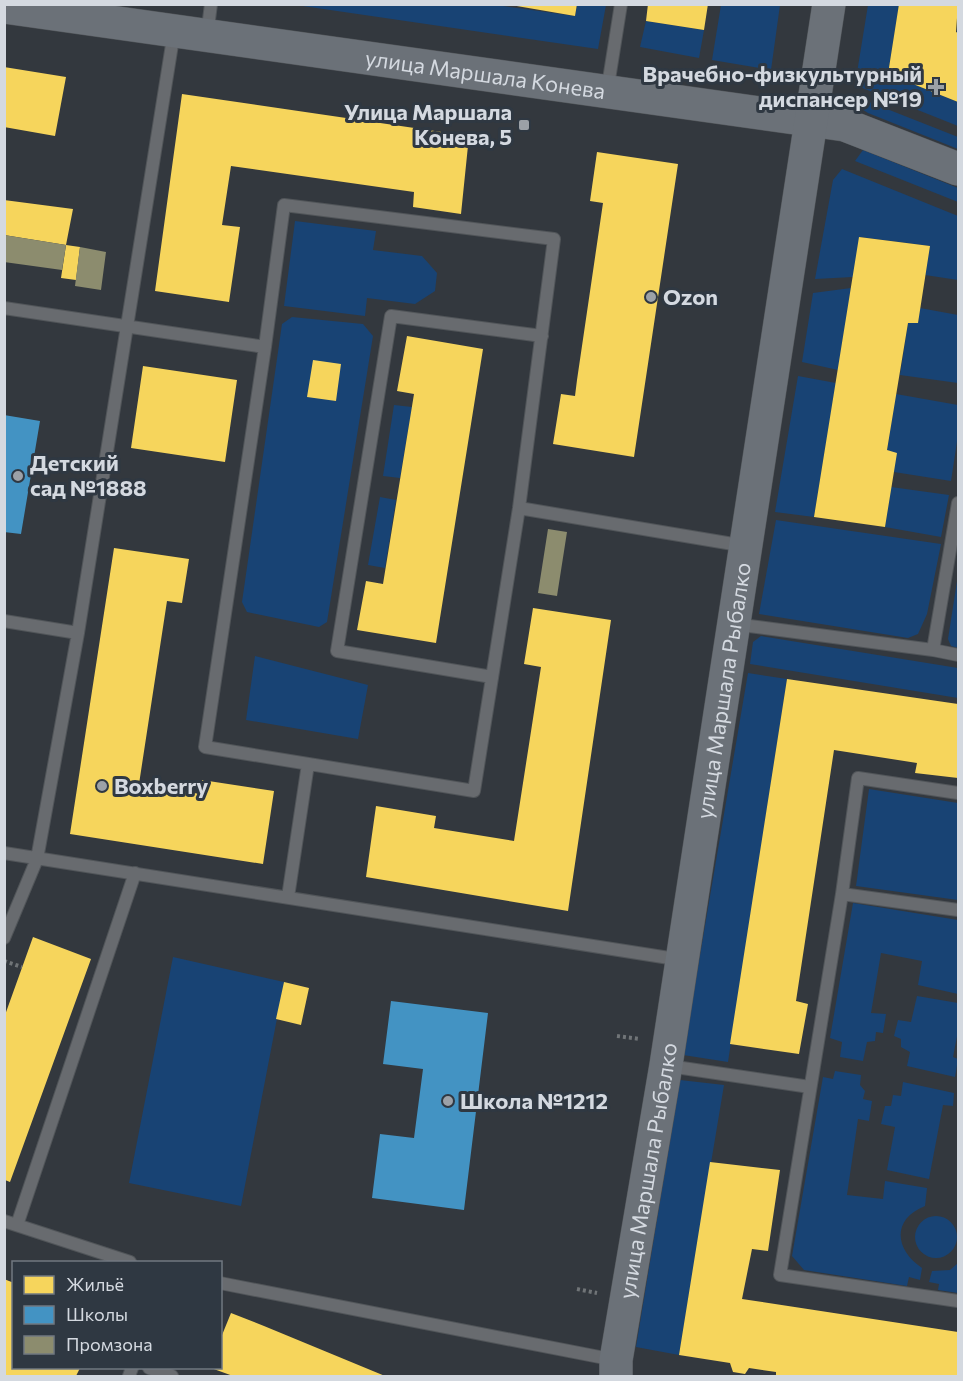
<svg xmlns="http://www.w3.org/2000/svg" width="963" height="1381" font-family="Commissioner,sans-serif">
	<rect width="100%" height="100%" fill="#33383e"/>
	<path fill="#184374" d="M 296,5 L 496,5 L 575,16 L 577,5 L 606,5 L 598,49 Z
		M 721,5 L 780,5 L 771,70 L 712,60 Z
		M 868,5 L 899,5 L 888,74 L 958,102 L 958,126 L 855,85 Z
		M 646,21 L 704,30 L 699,58 L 640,47 Z
		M 854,96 L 958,137 L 958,149 L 868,113 L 851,102 Z
		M 863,150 L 958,188 L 958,202 L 855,161 Z
		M 842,169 L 958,216 L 958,280 L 925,275 L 930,246 L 860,237 L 853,277 L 815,279 L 833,180 Z
		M 295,221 L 376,231 L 373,250 L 422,256 L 437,273 L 435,291 L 415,304 L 367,298 L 365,316 L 284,306 Z
		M 851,288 L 838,370 L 802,362 L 813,293 Z
		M 920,308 L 958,315 L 958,383 L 900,375 L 908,323 L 918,323 Z
		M 292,317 L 363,324 L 373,336 L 327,622 L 319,627 L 247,612 L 242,602 L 282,324 Z
		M 798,376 L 836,383 L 814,517 L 775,512 Z
		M 896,394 L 958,405 L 958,435 L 951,481 L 894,472 L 887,450 Z
		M 394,405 L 412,407 L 400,478 L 383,476 Z
		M 891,487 L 949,495 L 941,537 L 885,527 Z
		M 380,497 L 396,500 L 385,568 L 368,565 Z
		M 776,520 L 941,544 L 927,614 L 918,634 L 908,638 L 759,614 Z
		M 958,575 L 958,648 L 951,646 L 948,639 Z
		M 761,636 L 958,668 L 958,698 L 750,664 L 753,642 Z
		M 255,656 L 368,685 L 358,739 L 246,720 Z
		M 748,673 L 787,679 L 728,1062 L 683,1055 Z
		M 869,789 L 958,803 L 958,900 L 856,886 Z
		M 853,903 L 958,920 L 958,994 L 918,985 L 922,961 L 881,953 L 871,1013 L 886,1014 L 883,1033 L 876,1032 L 875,1041 L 867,1042 L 863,1061 L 840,1057 L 842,1042 L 830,1038 Z
		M 173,957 L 284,982 L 241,1206 L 129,1183 Z
		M 917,996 L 958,1003 L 958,1031 L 953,1057 L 958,1059 L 955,1077 L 907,1066 L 910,1052 L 901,1047 L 901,1039 L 894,1036 L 898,1020 L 911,1022 Z
		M 835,1071 L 861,1075 L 860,1085 L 865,1091 L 863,1099 L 872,1101 L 869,1121 L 858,1119 L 847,1195 L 883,1199 L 885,1181 L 927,1188 L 925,1206 C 892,1219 894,1249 922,1268 L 920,1280 L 909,1277 L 907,1286 L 804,1270 L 792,1256 L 823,1077 L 833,1079 Z
		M 680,1080 L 724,1085 L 679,1355 L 636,1347 Z
		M 903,1082 L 954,1093 L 953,1106 L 943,1105 L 929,1179 L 887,1170 L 895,1127 L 881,1124 L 885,1106 L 891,1106 L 893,1095 L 901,1096 Z
		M915 1237a21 21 0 1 1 42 0a21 21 0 1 1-42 0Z
		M 958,1263 L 958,1293 L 938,1290 L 939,1284 L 929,1282 L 932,1271 L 950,1270 Z"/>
	<path fill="#f6d55c" d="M 505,4 L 577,4 L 575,16 Z
		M 648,4 L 708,4 L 704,30 L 646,21 Z
		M 899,4 L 958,4 L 956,32 L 958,33 L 958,102 L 888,74 Z
		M 4,67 L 66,77 L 55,136 L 4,127 Z
		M 182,94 L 469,136 L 461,214 L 413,207 L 414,192 L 231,166 L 222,225 L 240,227 L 229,302 L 155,291 Z
		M 597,152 L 678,164 L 634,457 L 553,444 L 561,394 L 575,396 L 577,380 L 603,203 L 590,201 Z
		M 4,200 L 73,209 L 66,245 L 4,235 Z
		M 859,237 L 930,246 L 918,323 L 908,323 L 887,450 L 897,453 L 885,527 L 814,517 Z
		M 66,245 L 80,247 L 76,280 L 61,278 Z
		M 407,336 L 483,349 L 436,643 L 357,630 L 366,581 L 383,584 L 414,394 L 397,391 Z
		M 313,360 L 341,364 L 336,401 L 307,397 Z
		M 143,366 L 237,380 L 225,462 L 131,448 Z
		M 114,548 L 189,559 L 182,603 L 167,601 L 139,784 L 200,794 L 202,780 L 274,791 L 263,864 L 70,834 Z
		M 533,608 L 611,620 L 568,911 L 366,877 L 376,806 L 436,816 L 434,828 L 514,841 L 541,667 L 524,664 Z
		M 787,679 L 958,704 L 958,778 L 915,773 L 917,763 L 834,750 L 796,1001 L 808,1004 L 799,1054 L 730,1044 Z
		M 33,937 L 91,959 L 10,1182 L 5,1180 L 5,1015 Z
		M 284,982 L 309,988 L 301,1025 L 276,1019 Z
		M 710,1162 L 780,1170 L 768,1251 L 752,1249 L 742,1299 L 958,1332 L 958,1376 L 776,1376 L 776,1372 L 749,1368 L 745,1374 L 733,1372 L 730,1363 L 679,1355 Z
		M 4,1279 L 14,1283 L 14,1368 L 80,1368 L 76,1376 L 4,1376 Z
		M 231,1313 L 264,1326 L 385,1376 L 233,1376 L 211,1368 L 220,1368 L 220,1340 Z"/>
	<path fill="#4393c3" d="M 4,415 L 40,421 L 21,534 L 4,532 Z
		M 391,1001 L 488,1013 L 464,1210 L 372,1198 L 380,1134 L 414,1138 L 423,1069 L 383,1064 Z"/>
	<path fill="#8c8c6e" d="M 4,235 L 66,245 L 62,270 L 4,262 Z
		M 80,247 L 106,252 L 101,290 L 75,286 Z
		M 548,529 L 567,532 L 557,596 L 538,593 Z"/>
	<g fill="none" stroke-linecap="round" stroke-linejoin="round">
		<g stroke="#515559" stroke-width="14">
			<path id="lane" d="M 207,35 L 211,4
				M 607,92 L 621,4
				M 284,205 L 554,239 L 519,508 L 474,791 L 205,747 L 265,347 Z
				M 4,308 L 265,347
				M 519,508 L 745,546
				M 4,621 L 78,633
				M 734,624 L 933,650 L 958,655
				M 933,650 L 958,503
				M 492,677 L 337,651 L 391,316 L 542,336
				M 958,793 L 858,778 L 842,894 L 780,1275 L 958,1301
				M 4,853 L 682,960
				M 842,894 L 958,910
				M 288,897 L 308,764
				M 4,938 L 37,859 L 78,633 L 174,32
				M 669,1066 L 810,1087
				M 4,1221 L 130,1262
				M 17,1225 L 135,873
				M 220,1283 L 615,1360
				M 149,1368 L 172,1376
				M 129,1376 L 132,1368"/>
		</g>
		<g stroke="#515559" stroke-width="34">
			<g id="secondary">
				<path id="s1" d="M 4,7 L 845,125 L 958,169"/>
				<path id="s2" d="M 616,1376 L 616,1360 L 666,1065 L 829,4"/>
			</g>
		</g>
		<path stroke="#707477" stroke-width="4" stroke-dasharray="3 3" stroke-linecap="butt" d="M 4,961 L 22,967
			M 617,1036 L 640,1039
			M 577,1289 L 597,1293"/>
		<use href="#lane" stroke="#686b6f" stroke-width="12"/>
		<use href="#secondary" stroke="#6b7178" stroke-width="33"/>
	</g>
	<g fill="#9ca1a7" stroke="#2f3842" stroke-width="2">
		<path d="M933 78h6v6h6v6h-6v6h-6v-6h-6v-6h6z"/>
		<rect x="518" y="119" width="12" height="12" rx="3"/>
		<circle cx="651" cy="297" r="6"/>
		<circle cx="18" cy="476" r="6"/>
		<circle cx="102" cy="786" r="6"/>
		<circle cx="448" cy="1101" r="6"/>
	</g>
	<g text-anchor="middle" stroke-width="6" stroke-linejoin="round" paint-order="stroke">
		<g font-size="22" font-weight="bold" fill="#d4d9e0" stroke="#2f3842" text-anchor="start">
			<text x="922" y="82" text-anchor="end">Врачебно-физкультурный<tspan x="922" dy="25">диспансер №19</tspan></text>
			<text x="512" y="120" text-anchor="end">Улица Маршала<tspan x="512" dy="25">Конева, 5</tspan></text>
			<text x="663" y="305">Ozon</text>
			<text x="30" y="471">Детский<tspan x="30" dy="25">сад №1888</tspan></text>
			<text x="114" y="794">Boxberry</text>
			<text x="460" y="1109">Школа №1212</text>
		</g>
		<g font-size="22" fill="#d4d9e0" stroke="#2f3842">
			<text dy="8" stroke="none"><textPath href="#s1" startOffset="486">улица Маршала Конева</textPath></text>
			<text dy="8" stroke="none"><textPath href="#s2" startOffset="694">улица Маршала Рыбалко</textPath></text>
			<text dy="8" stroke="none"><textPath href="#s2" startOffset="208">улица Маршала Рыбалко</textPath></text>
		</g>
	</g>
	<rect width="963" height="1381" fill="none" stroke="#d4d9e0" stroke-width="12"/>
	<rect x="12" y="1261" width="210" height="108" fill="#2f3842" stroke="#717881" stroke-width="1.5"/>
	<rect x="24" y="1276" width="30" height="18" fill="#f6d55c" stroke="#717881" stroke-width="1.5"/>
	<text x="66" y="1291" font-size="18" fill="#d4d9e0">Жильё</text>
	<rect x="24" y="1306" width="30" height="18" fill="#4393c3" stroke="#717881" stroke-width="1.5"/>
	<text x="66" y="1321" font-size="18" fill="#d4d9e0">Школы</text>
	<rect x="24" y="1336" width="30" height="18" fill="#8c8c6e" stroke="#717881" stroke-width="1.5"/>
	<text x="66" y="1351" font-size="18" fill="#d4d9e0">Промзона</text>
</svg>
